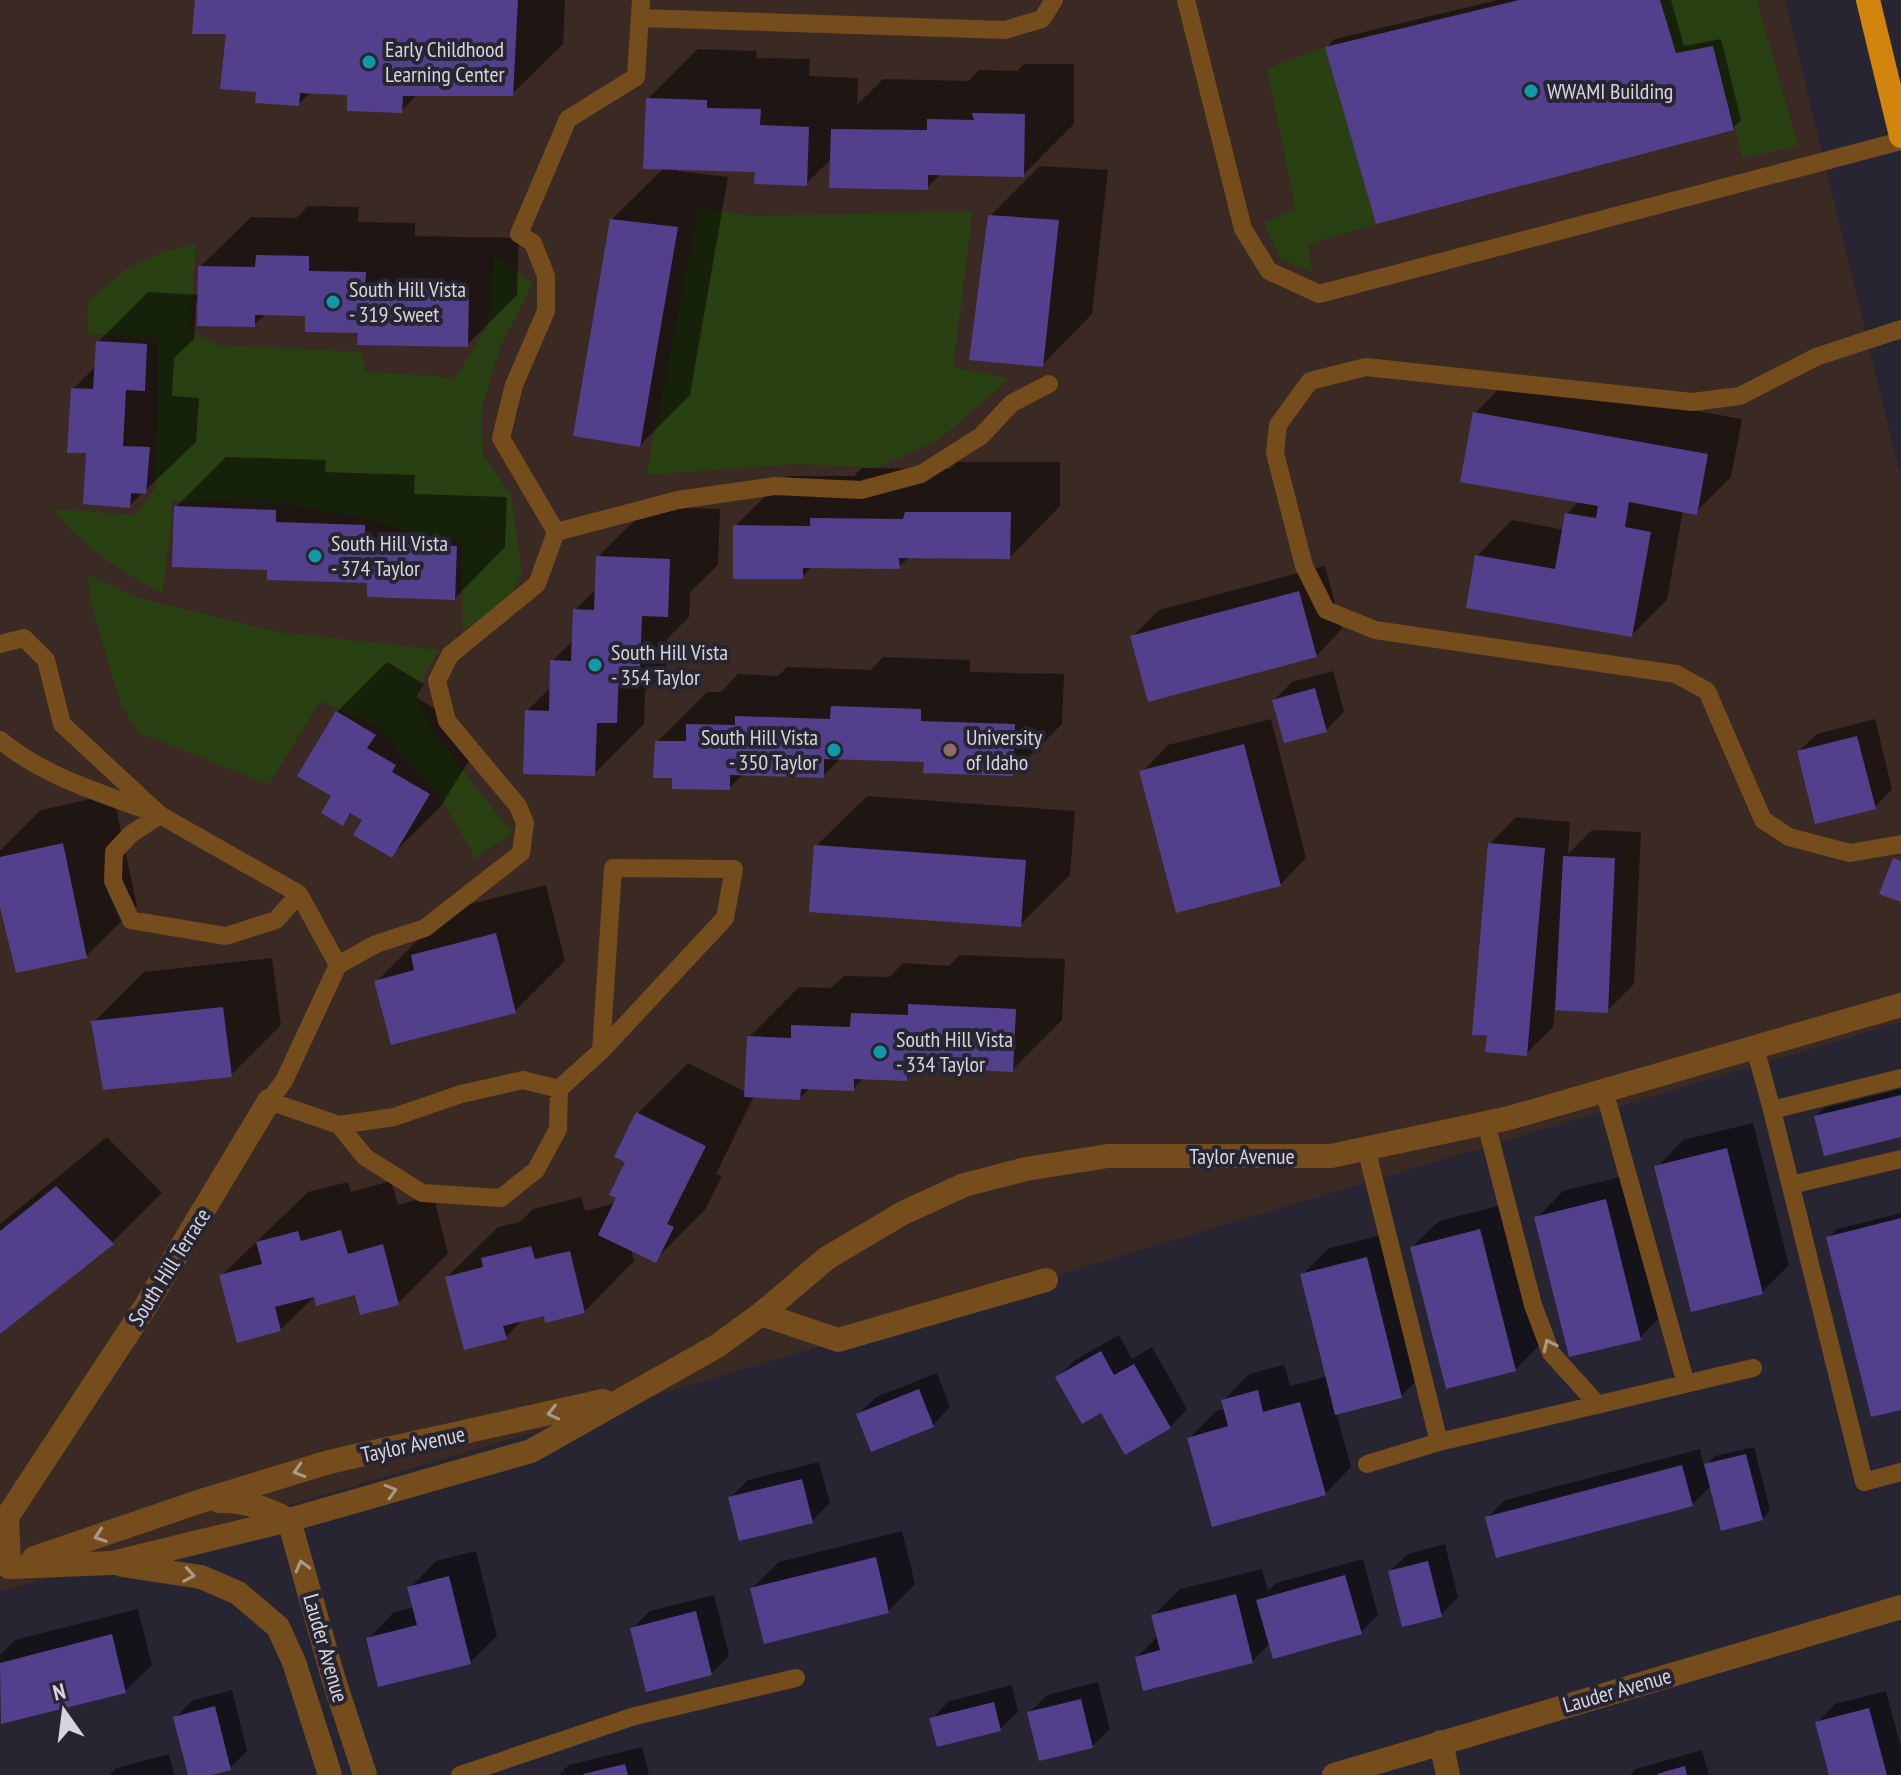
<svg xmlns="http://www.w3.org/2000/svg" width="1901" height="1775" font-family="'PT Sans Narrow',sans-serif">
	<rect width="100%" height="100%" fill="#272532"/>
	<path fill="#3b2923" d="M 0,0 L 1785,0 L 1901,478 L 1901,1022 L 0,1592 Z"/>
	<path fill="#294012" d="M 1660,0 L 1757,0 L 1798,146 L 1742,158 L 1713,46 L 1676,53 Z
		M 1325,47 L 1376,224 L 1308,244 L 1313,273 L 1280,258 L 1263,222 L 1296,210 L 1267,69 Z
		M 698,208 L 756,216 L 973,211 L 953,367 L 1009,379 L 940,439 L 876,468 L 799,464 L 646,475 Z
		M 196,243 L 190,331 L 217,345 L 361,352 L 366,372 L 438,376 L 454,380 L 487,327 L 494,255 L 533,283 L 500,347 L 481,410 L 483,454 L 511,495 L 522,574 L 512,594 L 463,631 L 461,542 L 427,538 L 367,519 L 281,503 L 173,501 L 163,593 C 114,568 89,551 52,509 L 135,515 L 156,487 L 158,338 L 87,334 L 88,302 L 129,267 L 166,251 Z
		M 87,574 L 135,597 L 278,632 L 440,650 L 426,671 L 416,697 L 432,730 L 512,833 L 475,858 L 445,805 L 377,726 L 320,701 L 269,785 L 138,732 L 121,705 L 91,604 Z"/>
	<path fill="#0007" d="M 197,0 L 565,0 L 563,44 L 512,94 L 418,94 L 401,111 L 349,93 L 311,92 L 299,104 L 258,90 L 228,32 Z
		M 1498,0 L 1671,0 L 1684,46 L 1721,39 L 1741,120 L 1733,128 L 1327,47 L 1335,39 Z
		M 698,49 L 757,51 L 756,58 L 810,59 L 809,76 L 858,78 L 857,105 L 883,79 L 969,81 L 979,70 L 1017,71 L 1024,64 L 1074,64 L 1074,124 L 1023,175 L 942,173 L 927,188 L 832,158 L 806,184 L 757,170 L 678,168 L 678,171 L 728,177 L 690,395 L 640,445 L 612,219 L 664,168 L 648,99 Z
		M 1040,166 L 1108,170 L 1092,314 L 1042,365 L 990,216 Z
		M 308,206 L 359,207 L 358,222 L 415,223 L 415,236 L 519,238 L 517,295 L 467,345 L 360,331 L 307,314 L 266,314 L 254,325 L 196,302 L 194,339 L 174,358 L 172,396 L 199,398 L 196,442 L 130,505 L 88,452 L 73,389 L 96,366 L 98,342 L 148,292 L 200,295 L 200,267 L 251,217 L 296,218 Z
		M 1510,378 L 1742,419 L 1731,477 L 1696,512 L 1683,510 L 1667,600 L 1632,635 L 1477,556 L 1512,520 L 1564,530 L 1567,514 L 1579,501 L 1475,413 Z
		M 226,457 L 326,460 L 325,472 L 415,475 L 414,494 L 507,497 L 505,547 L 455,598 L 369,581 L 269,568 L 176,507 Z
		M 957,462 L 1060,462 L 1060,506 L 1010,557 L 910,556 L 899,567 L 813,566 L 802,577 L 735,526 L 786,476 L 854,476 L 862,468 L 950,469 Z
		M 648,507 L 720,509 L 718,565 L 690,592 L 689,617 L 667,639 L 666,671 L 645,692 L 644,724 L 594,774 L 527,711 L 552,686 L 552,661 L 574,640 L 575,610 L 597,588 L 598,557 Z
		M 1325,566 L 1342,629 L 1316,656 L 1133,636 L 1159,610 Z
		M 883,657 L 970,660 L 970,672 L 1064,674 L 1062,724 L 1012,774 L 926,760 L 841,758 L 823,776 L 744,773 L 729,788 L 674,776 L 657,742 L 707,692 L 721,692 L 738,674 L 778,676 L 787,667 L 871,670 Z
		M 387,662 L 424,684 L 416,697 L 445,715 L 441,722 L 479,744 L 441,806 L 391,856 L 365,820 L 353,812 L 342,823 L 334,796 L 337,712 Z
		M 1333,671 L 1344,712 L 1326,730 L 1274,700 L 1292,682 Z
		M 1271,719 L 1306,858 L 1280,885 L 1142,772 L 1168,745 Z
		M 1875,719 L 1892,789 L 1875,807 L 1799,751 L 1817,734 Z
		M 113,794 L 137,906 L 86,956 L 0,898 L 0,851 L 41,810 Z
		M 867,796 L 1075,811 L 1070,875 L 1020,925 L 816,846 Z
		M 1516,817 L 1570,822 L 1568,854 L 1592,830 L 1641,832 L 1634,984 L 1607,1011 L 1555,1008 L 1553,1027 L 1526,1054 L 1490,844 Z
		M 546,885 L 565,961 L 515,1011 L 377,981 L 427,931 L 441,927 L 463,906 Z
		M 960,955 L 1065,959 L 1062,1020 L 1012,1070 L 919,1066 L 906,1079 L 865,1077 L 853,1089 L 810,1088 L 800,1098 L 754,1096 L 716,1174 L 722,1176 L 705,1210 L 655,1260 L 631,1249 L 634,1261 L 584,1312 L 545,1314 L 523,1319 L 506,1337 L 447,1277 L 498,1227 L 520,1222 L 533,1209 L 581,1197 L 585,1211 L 616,1203 L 638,1113 L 688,1063 L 746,1092 L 749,1037 L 799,987 L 831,988 L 844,976 L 889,977 L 903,963 L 949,966 Z
		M 272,958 L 281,1025 L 231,1075 L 94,1022 L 144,972 Z
		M 1901,1089 L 1901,1135 L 1816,1116 L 1824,1108 Z
		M 1753,1123 L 1789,1265 L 1762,1292 L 1657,1167 L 1683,1140 Z
		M 107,1137 L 162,1193 L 112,1243 L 0,1330 L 0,1224 Z
		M 1632,1174 L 1666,1311 L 1640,1338 L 1537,1218 L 1563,1191 Z
		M 391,1181 L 398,1205 L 433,1195 L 448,1253 L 398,1303 L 356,1293 L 316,1295 L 280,1330 L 221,1276 L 308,1192 L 348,1182 L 351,1192 Z
		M 1506,1204 L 1541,1343 L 1515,1370 L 1412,1247 L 1439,1221 Z
		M 1901,1213 L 1901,1408 L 1828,1238 L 1837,1229 Z
		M 1394,1232 L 1428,1369 L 1401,1396 L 1336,1412 L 1351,1467 L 1325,1494 L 1190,1438 L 1216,1411 L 1225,1409 L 1223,1401 L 1249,1374 L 1284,1365 L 1290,1386 L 1328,1376 L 1302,1275 L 1329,1248 Z
		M 1119,1335 L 1132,1359 L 1152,1347 L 1187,1409 L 1170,1427 L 1102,1411 L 1058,1377 L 1075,1360 Z
		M 937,1373 L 950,1407 L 933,1425 L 858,1414 L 876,1397 Z
		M 1754,1447 L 1770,1510 L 1762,1519 L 1712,1485 L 1692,1504 L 1487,1518 L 1505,1500 L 1700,1449 L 1704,1467 L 1715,1456 Z
		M 819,1462 L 830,1503 L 812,1521 L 730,1498 L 748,1480 Z
		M 902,1531 L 915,1584 L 888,1611 L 752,1588 L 779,1562 Z
		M 1445,1544 L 1458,1597 L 1441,1615 L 1390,1571 L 1408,1554 Z
		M 476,1551 L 497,1636 L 470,1662 L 368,1639 L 394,1612 L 414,1607 L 410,1588 L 436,1561 Z
		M 1363,1559 L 1378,1615 L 1361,1632 L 1270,1643 L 1252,1662 L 1137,1657 L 1158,1636 L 1153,1616 L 1180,1589 L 1262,1569 L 1268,1591 L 1276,1583 Z
		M 714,1595 L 729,1656 L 711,1674 L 633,1628 L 650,1611 Z
		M 138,1609 L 152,1665 L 125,1691 L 2,1722 L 0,1655 L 15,1640 Z
		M 1098,1682 L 1110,1729 L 1092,1746 L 1029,1713 L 1047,1695 Z
		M 1012,1685 L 1018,1712 L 1000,1729 L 932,1719 L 949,1701 Z
		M 232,1690 L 247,1751 L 230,1768 L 203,1775 L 190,1775 L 175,1718 L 193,1700 Z
		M 1886,1691 L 1901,1747 L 1901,1775 L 1831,1775 L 1818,1722 L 1835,1704 Z
		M 642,1747 L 649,1775 L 559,1775 L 569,1765 Z
		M 1702,1750 L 1709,1775 L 1630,1775 L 1636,1769 Z
		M 169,1754 L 174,1775 L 109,1775 L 117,1768 Z"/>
	<path fill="#53408d" d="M 195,0 L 518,0 L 513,96 L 403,96 L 402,113 L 347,111 L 347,95 L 300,93 L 299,106 L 255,103 L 256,92 L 220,89 L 226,34 L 192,34 Z
		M 1519,0 L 1660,0 L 1676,53 L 1713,46 L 1734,130 L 1376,224 L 1325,47 Z
		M 646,98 L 707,100 L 707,108 L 761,109 L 760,125 L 809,127 L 807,186 L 754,184 L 755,172 L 643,169 Z
		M 972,113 L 1025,114 L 1024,177 L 928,175 L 928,190 L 829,188 L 831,129 L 927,130 L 927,119 L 974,120 Z
		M 988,215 L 1059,220 L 1043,367 L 969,360 Z
		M 610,219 L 678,227 L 640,447 L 573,436 Z
		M 256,255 L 309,256 L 309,271 L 366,272 L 365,286 L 469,288 L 468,347 L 357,345 L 358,333 L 305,332 L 305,316 L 255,315 L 255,327 L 197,326 L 198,266 L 255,267 Z
		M 96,341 L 147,344 L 145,391 L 126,390 L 123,446 L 150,447 L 146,494 L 131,493 L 130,508 L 83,504 L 86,453 L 67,453 L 71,388 L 93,389 Z
		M 1473,412 L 1708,454 L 1697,515 L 1629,502 L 1625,527 L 1651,532 L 1632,637 L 1466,608 L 1475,555 L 1555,569 L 1565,513 L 1596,518 L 1598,506 L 1460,482 Z
		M 174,506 L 276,510 L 276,522 L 365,525 L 365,543 L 457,546 L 455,600 L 367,597 L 367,583 L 267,580 L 267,570 L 172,567 Z
		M 905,512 L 1011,512 L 1010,559 L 899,558 L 900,569 L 803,568 L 803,579 L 733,579 L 733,525 L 810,526 L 810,518 L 903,519 Z
		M 596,556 L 670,559 L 668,617 L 642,616 L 640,669 L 619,669 L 617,723 L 597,723 L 595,776 L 523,774 L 525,710 L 549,711 L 550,660 L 571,661 L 573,609 L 594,610 Z
		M 1299,591 L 1317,657 L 1148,702 L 1130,636 Z
		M 1315,688 L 1327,732 L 1284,743 L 1272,700 Z
		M 831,706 L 921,709 L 921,721 L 1015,724 L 1013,776 L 923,773 L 924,762 L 824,759 L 824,778 L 730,775 L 730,790 L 672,789 L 672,778 L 653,778 L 655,741 L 686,741 L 686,724 L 735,725 L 735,716 L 830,719 Z
		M 336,711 L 376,735 L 367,748 L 396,765 L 392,772 L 430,794 L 392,858 L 353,835 L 362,820 L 350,813 L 343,826 L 321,813 L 331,796 L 297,776 Z
		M 1857,736 L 1876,809 L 1815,824 L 1797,751 Z
		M 1244,744 L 1281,886 L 1176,913 L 1139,771 Z
		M 63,843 L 87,958 L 16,973 L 0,907 L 0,857 Z
		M 1488,843 L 1545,848 L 1527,1056 L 1485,1052 L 1487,1035 L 1472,1035 Z
		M 814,845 L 1026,860 L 1021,927 L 809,912 Z
		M 1563,856 L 1615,858 L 1608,1013 L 1555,1010 Z
		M 1893,858 L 1901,861 L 1901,902 L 1879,894 Z
		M 496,933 L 516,1013 L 391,1045 L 374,981 L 414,970 L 411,955 Z
		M 908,1004 L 1016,1009 L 1013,1072 L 907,1067 L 907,1081 L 854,1079 L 854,1091 L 801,1089 L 800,1100 L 744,1097 L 747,1036 L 791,1038 L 791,1025 L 850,1027 L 851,1013 L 908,1015 Z
		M 223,1007 L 232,1077 L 103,1090 L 91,1021 Z
		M 1901,1095 L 1901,1137 L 1824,1156 L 1814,1116 Z
		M 636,1112 L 706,1146 L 667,1224 L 674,1227 L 656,1263 L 598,1235 L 616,1198 L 609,1195 L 625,1162 L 614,1157 Z
		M 1727,1148 L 1763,1294 L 1691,1312 L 1654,1166 Z
		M 56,1186 L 114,1244 L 0,1334 L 0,1231 Z
		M 1606,1199 L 1641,1340 L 1569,1357 L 1534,1217 Z
		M 1901,1218 L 1901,1410 L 1871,1417 L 1826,1237 Z
		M 1480,1229 L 1516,1371 L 1446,1389 L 1410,1247 Z
		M 341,1230 L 348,1254 L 383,1244 L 399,1305 L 360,1315 L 355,1295 L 316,1306 L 314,1297 L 275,1307 L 281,1331 L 237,1343 L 219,1275 L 262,1264 L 256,1242 L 298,1231 L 301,1241 Z
		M 531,1246 L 535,1259 L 570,1251 L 585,1313 L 545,1323 L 544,1316 L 503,1326 L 507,1339 L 464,1350 L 445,1277 L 483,1267 L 481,1258 Z
		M 1367,1257 L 1402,1398 L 1335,1415 L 1300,1274 Z
		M 1101,1351 L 1114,1375 L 1134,1364 L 1171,1428 L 1125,1455 L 1101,1413 L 1082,1424 L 1055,1377 Z
		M 919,1389 L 934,1427 L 871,1452 L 856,1414 Z
		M 1258,1390 L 1263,1412 L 1300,1402 L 1326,1495 L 1212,1527 L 1187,1438 L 1228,1426 L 1221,1400 Z
		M 1746,1454 L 1763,1520 L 1721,1531 L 1704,1464 Z
		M 1682,1465 L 1693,1506 L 1496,1558 L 1485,1517 Z
		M 802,1479 L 813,1523 L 739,1541 L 728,1497 Z
		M 876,1557 L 889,1613 L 764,1644 L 750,1588 Z
		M 1428,1561 L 1442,1617 L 1402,1627 L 1388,1571 Z
		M 1345,1575 L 1362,1634 L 1273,1659 L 1256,1600 Z
		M 449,1576 L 471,1664 L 378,1687 L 366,1638 L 417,1625 L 407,1587 Z
		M 1236,1594 L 1253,1663 L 1143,1691 L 1135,1657 L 1160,1650 L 1151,1615 Z
		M 696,1611 L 712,1675 L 646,1692 L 630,1628 Z
		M 112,1634 L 126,1693 L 1,1724 L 0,1663 Z
		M 1081,1699 L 1093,1748 L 1039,1761 L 1027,1712 Z
		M 994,1702 L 1001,1731 L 937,1747 L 929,1718 Z
		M 215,1706 L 231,1770 L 211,1775 L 188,1775 L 173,1717 Z
		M 1869,1708 L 1887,1775 L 1829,1775 L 1815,1722 Z
		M 625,1764 L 628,1775 L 584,1775 L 583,1774 Z
		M 1685,1766 L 1687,1775 L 1657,1775 L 1657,1774 Z"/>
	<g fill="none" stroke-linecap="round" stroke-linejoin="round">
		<path stroke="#754d1d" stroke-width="18" d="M 1186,0 L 1243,229 L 1269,271 L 1319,294 L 1901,141
			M 640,18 L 1005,30 L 1042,19 L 1054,0
			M 1901,329 L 1816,357 L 1740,396 L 1692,402 L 1366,367 L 1310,381 L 1278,425 L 1275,453 L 1304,566 L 1326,610 L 1375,630 L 1676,674 L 1707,691 L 1763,820 L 1789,837 L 1850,853 L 1901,844
			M 556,532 L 678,500 L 775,486 L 861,490 L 921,474 L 981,436 L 1012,403 L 1049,384
			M 0,644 L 24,638 L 46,660 L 62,724 L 160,815 C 104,794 46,778 0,740
			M 299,894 L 276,920 L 226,936 L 131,920 L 113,881 L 114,852 L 131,834 L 160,815 L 299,894 L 338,965
			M 338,965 L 376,944 L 425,928 L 521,853 L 525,823 L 518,806 L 447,721 L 437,681 L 450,655 L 537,584 L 556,532 L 501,438 L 514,385 L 546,311 L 546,276 L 533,243 L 519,234 L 568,119 L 636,77 L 641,0
			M 338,965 L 284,1081 L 269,1101 L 339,1125 L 365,1157 L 422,1193 L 501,1198 L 536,1170 L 558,1129 L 559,1089 L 523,1080 L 461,1094 L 394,1117 L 339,1125
			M 1755,1048 L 1772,1110 L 1901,1078
			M 559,1089 L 601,1051 L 613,868 L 734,869 L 725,918 L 601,1051
			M 1604,1090 L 1686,1384
			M 1772,1110 L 1864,1482 L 1901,1472
			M 1486,1123 L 1533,1305 L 1551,1353 L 1598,1405
			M 1366,1148 L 1439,1442 L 1753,1368
			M 1791,1185 L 1901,1159
			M 1367,1464 L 1439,1442
			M 460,1775 L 635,1716 L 796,1678"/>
		<path stroke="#754d1d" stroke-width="24" d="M 761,1314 L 838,1340 L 1046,1280
			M 219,1501 C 245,1500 267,1509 289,1520
			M 289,1520 L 333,1677 L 365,1775
			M 34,1558 L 201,1501 L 329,1462 L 603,1401
			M 122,1565 L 201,1577 L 238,1593 L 278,1627 L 294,1662 L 330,1775
			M 9,1567 L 112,1563 L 289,1520 L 531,1451 L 717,1346 L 761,1314 L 827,1258 L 903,1213 L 964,1185 L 1026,1169 L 1108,1156 L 1331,1156 L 1509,1118 L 1901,1005
			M 9,1567 L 7,1517 L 147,1304 L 269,1101
			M 1441,1742 L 1448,1775
			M 1334,1775 L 1901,1607"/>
		<path stroke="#d2850c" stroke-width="24" d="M 1868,0 L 1901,136"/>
	</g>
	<defs><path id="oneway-chevron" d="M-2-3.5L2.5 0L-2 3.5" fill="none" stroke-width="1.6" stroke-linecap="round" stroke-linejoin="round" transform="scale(2)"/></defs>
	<g stroke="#aa9887">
		<use href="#oneway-chevron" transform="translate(1549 1345) rotate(-115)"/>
		<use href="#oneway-chevron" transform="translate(553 1413) rotate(167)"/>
		<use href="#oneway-chevron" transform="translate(299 1471) rotate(163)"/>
		<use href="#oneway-chevron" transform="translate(391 1491) rotate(-16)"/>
		<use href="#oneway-chevron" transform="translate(100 1536) rotate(161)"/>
		<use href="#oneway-chevron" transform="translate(302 1566) rotate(-105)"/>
		<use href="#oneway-chevron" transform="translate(189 1575) rotate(10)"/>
	</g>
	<g fill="#0f9aa8" stroke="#272532" stroke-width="3">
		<circle cx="369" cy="62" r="8"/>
		<circle cx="1531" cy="91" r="8"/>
		<circle cx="333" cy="302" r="8"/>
		<circle cx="315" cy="556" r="8"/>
		<circle cx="595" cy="665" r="8"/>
		<circle cx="834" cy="750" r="8"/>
		<circle cx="880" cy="1052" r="8"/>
	</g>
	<circle fill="#8d6e63" stroke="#272532" stroke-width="3" cx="950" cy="750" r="8"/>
	<g text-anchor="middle" stroke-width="8" stroke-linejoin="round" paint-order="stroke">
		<g font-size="22" fill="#d6d5dd" stroke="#272532" text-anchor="start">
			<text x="385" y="57">Early Childhood<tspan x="385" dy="25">Learning Center</tspan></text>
			<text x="1547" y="99">WWAMI Building</text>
			<text x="349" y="297">South Hill Vista<tspan x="349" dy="25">- 319 Sweet</tspan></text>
			<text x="331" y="551">South Hill Vista<tspan x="331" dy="25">- 374 Taylor</tspan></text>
			<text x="611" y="660">South Hill Vista<tspan x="611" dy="25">- 354 Taylor</tspan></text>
			<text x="818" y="745" text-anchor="end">South Hill Vista<tspan x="818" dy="25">- 350 Taylor</tspan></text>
			<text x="966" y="745">University<tspan x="966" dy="25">of Idaho</tspan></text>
			<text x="896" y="1047">South Hill Vista<tspan x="896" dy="25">- 334 Taylor</tspan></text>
		</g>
		<g font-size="22" fill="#d6d5dd" stroke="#272532">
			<text x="1242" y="1164">Taylor Avenue</text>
			<text transform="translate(169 1267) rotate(-58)" y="8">South Hill Terrace</text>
			<text transform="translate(413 1444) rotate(-12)" y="8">Taylor Avenue</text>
			<text transform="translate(326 1648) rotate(74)" y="8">Lauder Avenue</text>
			<text transform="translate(1617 1690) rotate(-16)" y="8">Lauder Avenue</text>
		</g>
	</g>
	<g transform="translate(64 1711) rotate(346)" stroke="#272532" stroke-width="6" paint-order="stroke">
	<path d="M0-6L14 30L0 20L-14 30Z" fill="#d6d5dd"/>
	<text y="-12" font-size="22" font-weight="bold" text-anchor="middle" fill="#d6d5dd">N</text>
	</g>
</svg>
